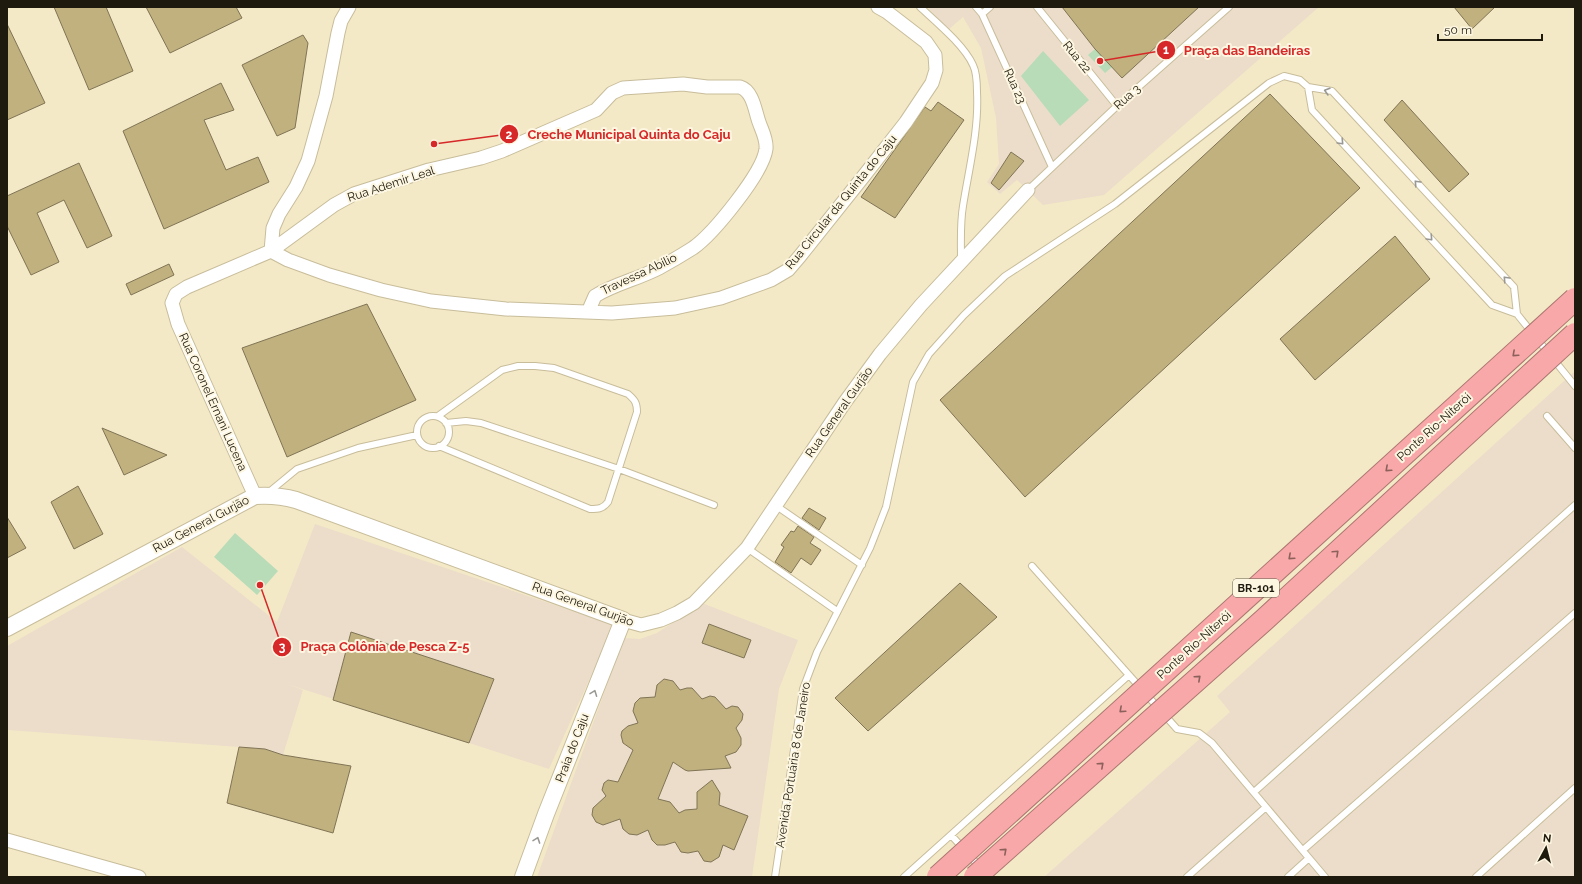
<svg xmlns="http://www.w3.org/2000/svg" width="1582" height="884" font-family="Raleway,sans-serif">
	<rect width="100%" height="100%" fill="#f4e9c6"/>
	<path fill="#ebddca" d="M 927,7 L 1319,7 L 1104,195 L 1043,205 L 1017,180 L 1000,194 L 987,182 L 999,164 L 996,118 L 981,48 L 963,17 L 948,30 Z
		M 1575,371 L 1575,877 L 1044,877 L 1230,712 L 1217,696 Z
		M 315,524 L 614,625 L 549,769 L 287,684 L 303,690 L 283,755 L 265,749 L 8,730 L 7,728 L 7,646 L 182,547 L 277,622 Z
		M 702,603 L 798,640 L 779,689 L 752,877 L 537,877 L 624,638 L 640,639 L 657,633 Z"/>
	<path fill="#b8dbb8" d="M 1095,49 L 1112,67 L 1105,73 L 1088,55 Z
		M 1043,51 L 1089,100 L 1060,126 L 1021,76 Z
		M 235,533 L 278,571 L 257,595 L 214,557 Z"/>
	<path fill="#c1b17f" stroke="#7f7455" d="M 54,7 L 106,7 L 133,71 L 89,90 Z
		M 146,7 L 236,7 L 242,18 L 170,53 Z
		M 1062,7 L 1199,7 L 1122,78 L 1095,49 Z
		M 1454,7 L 1495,7 L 1472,29 Z
		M 7,24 L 45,103 L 7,120 Z
		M 303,35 L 308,43 L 295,128 L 277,136 L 242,65 Z
		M 221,83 L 234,110 L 204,120 L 226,170 L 258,157 L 269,182 L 164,229 L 123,131 Z
		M 1270,94 L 1360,188 L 1025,497 L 940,400 Z
		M 1402,100 L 1469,174 L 1449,192 L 1384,120 Z
		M 938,102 L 964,120 L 895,218 L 861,197 L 925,107 L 931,111 Z
		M 1011,152 L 1024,161 L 999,190 L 991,183 Z
		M 79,163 L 112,236 L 87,248 L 64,200 L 37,213 L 59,262 L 31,275 L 7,226 L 7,196 Z
		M 1395,236 L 1430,279 L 1315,380 L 1280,339 Z
		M 169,264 L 174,275 L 131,295 L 126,284 Z
		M 367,304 L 416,400 L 287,457 L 242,348 Z
		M 102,428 L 167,455 L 124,475 Z
		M 78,486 L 103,534 L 74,549 L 51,502 Z
		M 809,508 L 826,518 L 819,530 L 802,518 Z
		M 7,517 L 26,548 L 7,558 Z
		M 798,526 L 814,537 L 810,543 L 821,550 L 811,565 L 801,558 L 791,573 L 775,562 L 784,547 L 781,545 L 791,531 L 794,532 Z
		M 960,583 L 997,617 L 868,731 L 835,698 Z
		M 709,624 L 751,640 L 744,658 L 702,643 Z
		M 351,632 L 494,679 L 469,743 L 333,700 Z
		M 664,679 L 673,681 L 680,690 L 687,688 L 692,688 L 702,699 L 710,696 L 715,697 L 726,709 L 732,706 L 738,707 L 743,714 L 742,720 L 736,728 L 741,738 L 741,745 L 736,752 L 725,756 L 731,768 L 688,771 L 685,770 L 673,762 L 658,799 L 670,802 L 679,813 L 685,810 L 697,809 L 697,792 L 712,780 L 720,793 L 719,805 L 748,816 L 734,850 L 723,845 L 719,857 L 711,862 L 704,861 L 698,851 L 688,853 L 681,852 L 675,842 L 665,845 L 657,845 L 652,840 L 648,830 L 637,835 L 629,834 L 623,829 L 620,819 L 603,825 L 596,822 L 592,815 L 593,808 L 606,796 L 602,790 L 604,783 L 608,780 L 618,782 L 633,750 L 623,743 L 621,735 L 622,731 L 628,726 L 638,723 L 633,711 L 635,703 L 640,698 L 655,697 L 657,685 Z
		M 239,747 L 265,749 L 283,755 L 351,766 L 333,833 L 227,803 Z"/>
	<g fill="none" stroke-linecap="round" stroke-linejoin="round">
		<g stroke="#c8bd9b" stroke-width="8">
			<path id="service" d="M 920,7 C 936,22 964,45 973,65 C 977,73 977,83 977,92 C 979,130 969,168 963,206 C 960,223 961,242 961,260
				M 976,7 L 982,14 L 1052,167
				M 1037,7 L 1117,106
				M 982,14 L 990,7
				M 1308,87 L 1312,110 L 1492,305 L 1517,314 L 1575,386
				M 1028,190 L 1117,106 L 1229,7
				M 438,416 L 502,370 L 518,366 L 535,366 L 554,368 L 628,394 C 635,400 637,403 637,412 L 608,502 C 603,509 598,509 590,509 L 439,446
				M 1547,416 L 1575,448
				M417 432a16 16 0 1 1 32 0a16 16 0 1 1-32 0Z
				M 446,423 L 466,421 L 481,423 L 619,469 L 714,505
				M 269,492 L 297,469 L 358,448 L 417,435
				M 775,505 L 862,565
				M 747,548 L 837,611
				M 1032,566 L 1177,729 L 1199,733 L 1212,743 L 1325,877
				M 1254,792 L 1575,505
				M 951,835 L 980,867
				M 1303,850 L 1575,613
				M 775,877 L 803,689 L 817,652 L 870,548 L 886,507 L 913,382 L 929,354 L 964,315 L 1005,276 L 1115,204 L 1269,83 L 1284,76 L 1300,80 L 1308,87 L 1332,91 L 1514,287 L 1517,314
				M 904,877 L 1129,675
				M 1187,877 L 1266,807
				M 1288,877 L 1309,858
				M 1476,877 L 1575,788"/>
		</g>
		<g stroke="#c8bd9b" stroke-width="15">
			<path id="minor" d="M 349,7 L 341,21 L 338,33 L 326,96 L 308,161 L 296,187 L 279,214 L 273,228 L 271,251 L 288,260 L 329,275 L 381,290 L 431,301 L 506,309 L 612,313 L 675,308 L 721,298 L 771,280 L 788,270 L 800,256 L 863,177 L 906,122 L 932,83 L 936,70 L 935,55 L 926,42 L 887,12 L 878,7
				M 255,496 L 178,324 L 172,303 L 176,294 L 187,287 L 271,251 L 334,205 L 354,194 L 429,170 L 481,158 L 502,151 L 596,110 L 612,93 L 623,88 L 683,84 L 707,87 L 740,87 C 753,91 755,111 759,122 C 762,131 767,139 766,149 C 763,173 713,234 693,248 C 682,255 670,262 659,268 C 638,279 614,284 595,296 L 588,312
				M 623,620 L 641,625 L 661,620 L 677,613 L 694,603 L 747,548 L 845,402 L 880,354 L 921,305 L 1028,190
				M 7,840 L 139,877"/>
		</g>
		<g stroke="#c8bd9b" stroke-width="18">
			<path id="tertiary" d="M 7,628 L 255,496 C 270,495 282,496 296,500 L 623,620 L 546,814 L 523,877"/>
		</g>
		<use href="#service" stroke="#fff" stroke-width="6"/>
		<use href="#minor" stroke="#fff" stroke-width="13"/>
		<use href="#tertiary" stroke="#fff" stroke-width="16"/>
		<g stroke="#ac7672" stroke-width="24" stroke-linecap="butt">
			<path id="motorway-bridge" d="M 938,877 L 1575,299
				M 975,877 L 1264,620 L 1575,334"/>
		</g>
		<use href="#motorway-bridge" stroke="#f9a8a9" stroke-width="22"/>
	</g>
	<defs><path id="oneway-chevron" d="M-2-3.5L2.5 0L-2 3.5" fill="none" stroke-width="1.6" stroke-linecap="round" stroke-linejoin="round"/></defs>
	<g stroke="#9a9892">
		<use href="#oneway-chevron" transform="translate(1327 91) rotate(-164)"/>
		<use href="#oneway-chevron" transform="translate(1341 142) rotate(47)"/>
		<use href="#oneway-chevron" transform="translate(1417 183) rotate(-133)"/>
		<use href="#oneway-chevron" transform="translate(1430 238) rotate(47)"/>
		<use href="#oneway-chevron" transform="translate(1506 279) rotate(-133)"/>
		<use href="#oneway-chevron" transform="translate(594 693) rotate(-69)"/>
		<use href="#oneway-chevron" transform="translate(537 840) rotate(-70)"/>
	</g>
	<g stroke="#8c615b">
		<use href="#oneway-chevron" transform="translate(1515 354) rotate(138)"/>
		<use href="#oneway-chevron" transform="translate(1388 469) rotate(138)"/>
		<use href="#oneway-chevron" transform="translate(1336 553) rotate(-43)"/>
		<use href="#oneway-chevron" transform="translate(1291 557) rotate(138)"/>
		<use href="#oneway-chevron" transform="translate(1198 678) rotate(-42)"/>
		<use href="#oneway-chevron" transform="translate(1122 710) rotate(138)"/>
		<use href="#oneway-chevron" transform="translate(1101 765) rotate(-42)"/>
		<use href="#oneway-chevron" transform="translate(1004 851) rotate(-42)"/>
	</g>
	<g text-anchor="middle" stroke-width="4" stroke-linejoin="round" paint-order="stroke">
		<rect fill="#fdf6e1" stroke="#615c4d" stroke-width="1" x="1233" y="579" width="46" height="18" rx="3"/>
		<g font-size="11" font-weight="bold" fill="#1e1a0d">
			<text x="1256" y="592">BR-101</text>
		</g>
		<g font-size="12" fill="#1e1a0d" stroke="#fdf6e1">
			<text transform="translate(1077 57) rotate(51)" y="4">Rua 22</text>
			<text transform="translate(1015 86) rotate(66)" y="4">Rua 23</text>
			<text transform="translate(1127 97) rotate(-42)" y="4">Rua 3</text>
			<text transform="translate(391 184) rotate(-18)" y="4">Rua Ademir Leal</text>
			<text transform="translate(841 202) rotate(-51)" y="4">Rua Circular da Quinta do Caju</text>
			<text transform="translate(639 274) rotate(-25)" y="4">Travessa Abilio</text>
			<text transform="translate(213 402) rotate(66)" y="4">Rua Coronel Ernani Lucena</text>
			<text transform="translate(839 412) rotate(-55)" y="4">Rua General Gurjão</text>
			<text transform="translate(1434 427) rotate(-42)" y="4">Ponte Rio-Niterói</text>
			<text transform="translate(201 524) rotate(-28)" y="4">Rua General Gurjão</text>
			<text transform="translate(583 604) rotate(20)" y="4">Rua General Gurjão</text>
			<text transform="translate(1194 645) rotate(-42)" y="4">Ponte Rio-Niterói</text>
			<text transform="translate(572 748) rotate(-69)" y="4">Praia do Caju</text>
			<text transform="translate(793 765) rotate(-81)" y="4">Avenida Portuária 8 de Janeiro</text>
		</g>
	</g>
	<path fill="none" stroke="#d62828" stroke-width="1.5" d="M1100 61L1166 50M434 144L509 134M260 585L282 647"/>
	<g fill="#d62828" stroke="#fdf6e1" stroke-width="1.5">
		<circle cx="1100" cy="61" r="4"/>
		<circle cx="434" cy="144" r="4"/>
		<circle cx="260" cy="585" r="4"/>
		<circle cx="1166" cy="50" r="10"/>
		<circle cx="509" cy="134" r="10"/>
		<circle cx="282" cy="647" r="10"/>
	</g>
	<g font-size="12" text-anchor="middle" font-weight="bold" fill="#fff">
		<text x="1166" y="54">1</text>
		<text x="509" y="139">2</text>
		<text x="282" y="651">3</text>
	</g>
	<g font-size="13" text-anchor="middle" font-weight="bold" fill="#d62828" stroke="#fdf6e1" stroke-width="4" stroke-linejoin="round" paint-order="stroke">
		<text x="1247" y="55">Praça das Bandeiras</text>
		<text x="629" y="139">Creche Municipal Quinta do Caju</text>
		<text x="385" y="651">Praça Colônia de Pesca Z-5</text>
	</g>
	<rect width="1582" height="884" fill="none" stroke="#1e1a0d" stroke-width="16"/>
	<g transform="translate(1546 848) rotate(7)" stroke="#fdf6e1" stroke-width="3" paint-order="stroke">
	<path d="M0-3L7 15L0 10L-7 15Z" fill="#1e1a0d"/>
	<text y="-6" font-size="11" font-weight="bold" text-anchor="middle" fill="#1e1a0d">N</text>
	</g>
	<path d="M1438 34v6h104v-6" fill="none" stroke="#1e1a0d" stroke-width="2"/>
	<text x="1444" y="34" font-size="12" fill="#1e1a0d" stroke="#fdf6e1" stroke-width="3" paint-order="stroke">50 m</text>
</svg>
